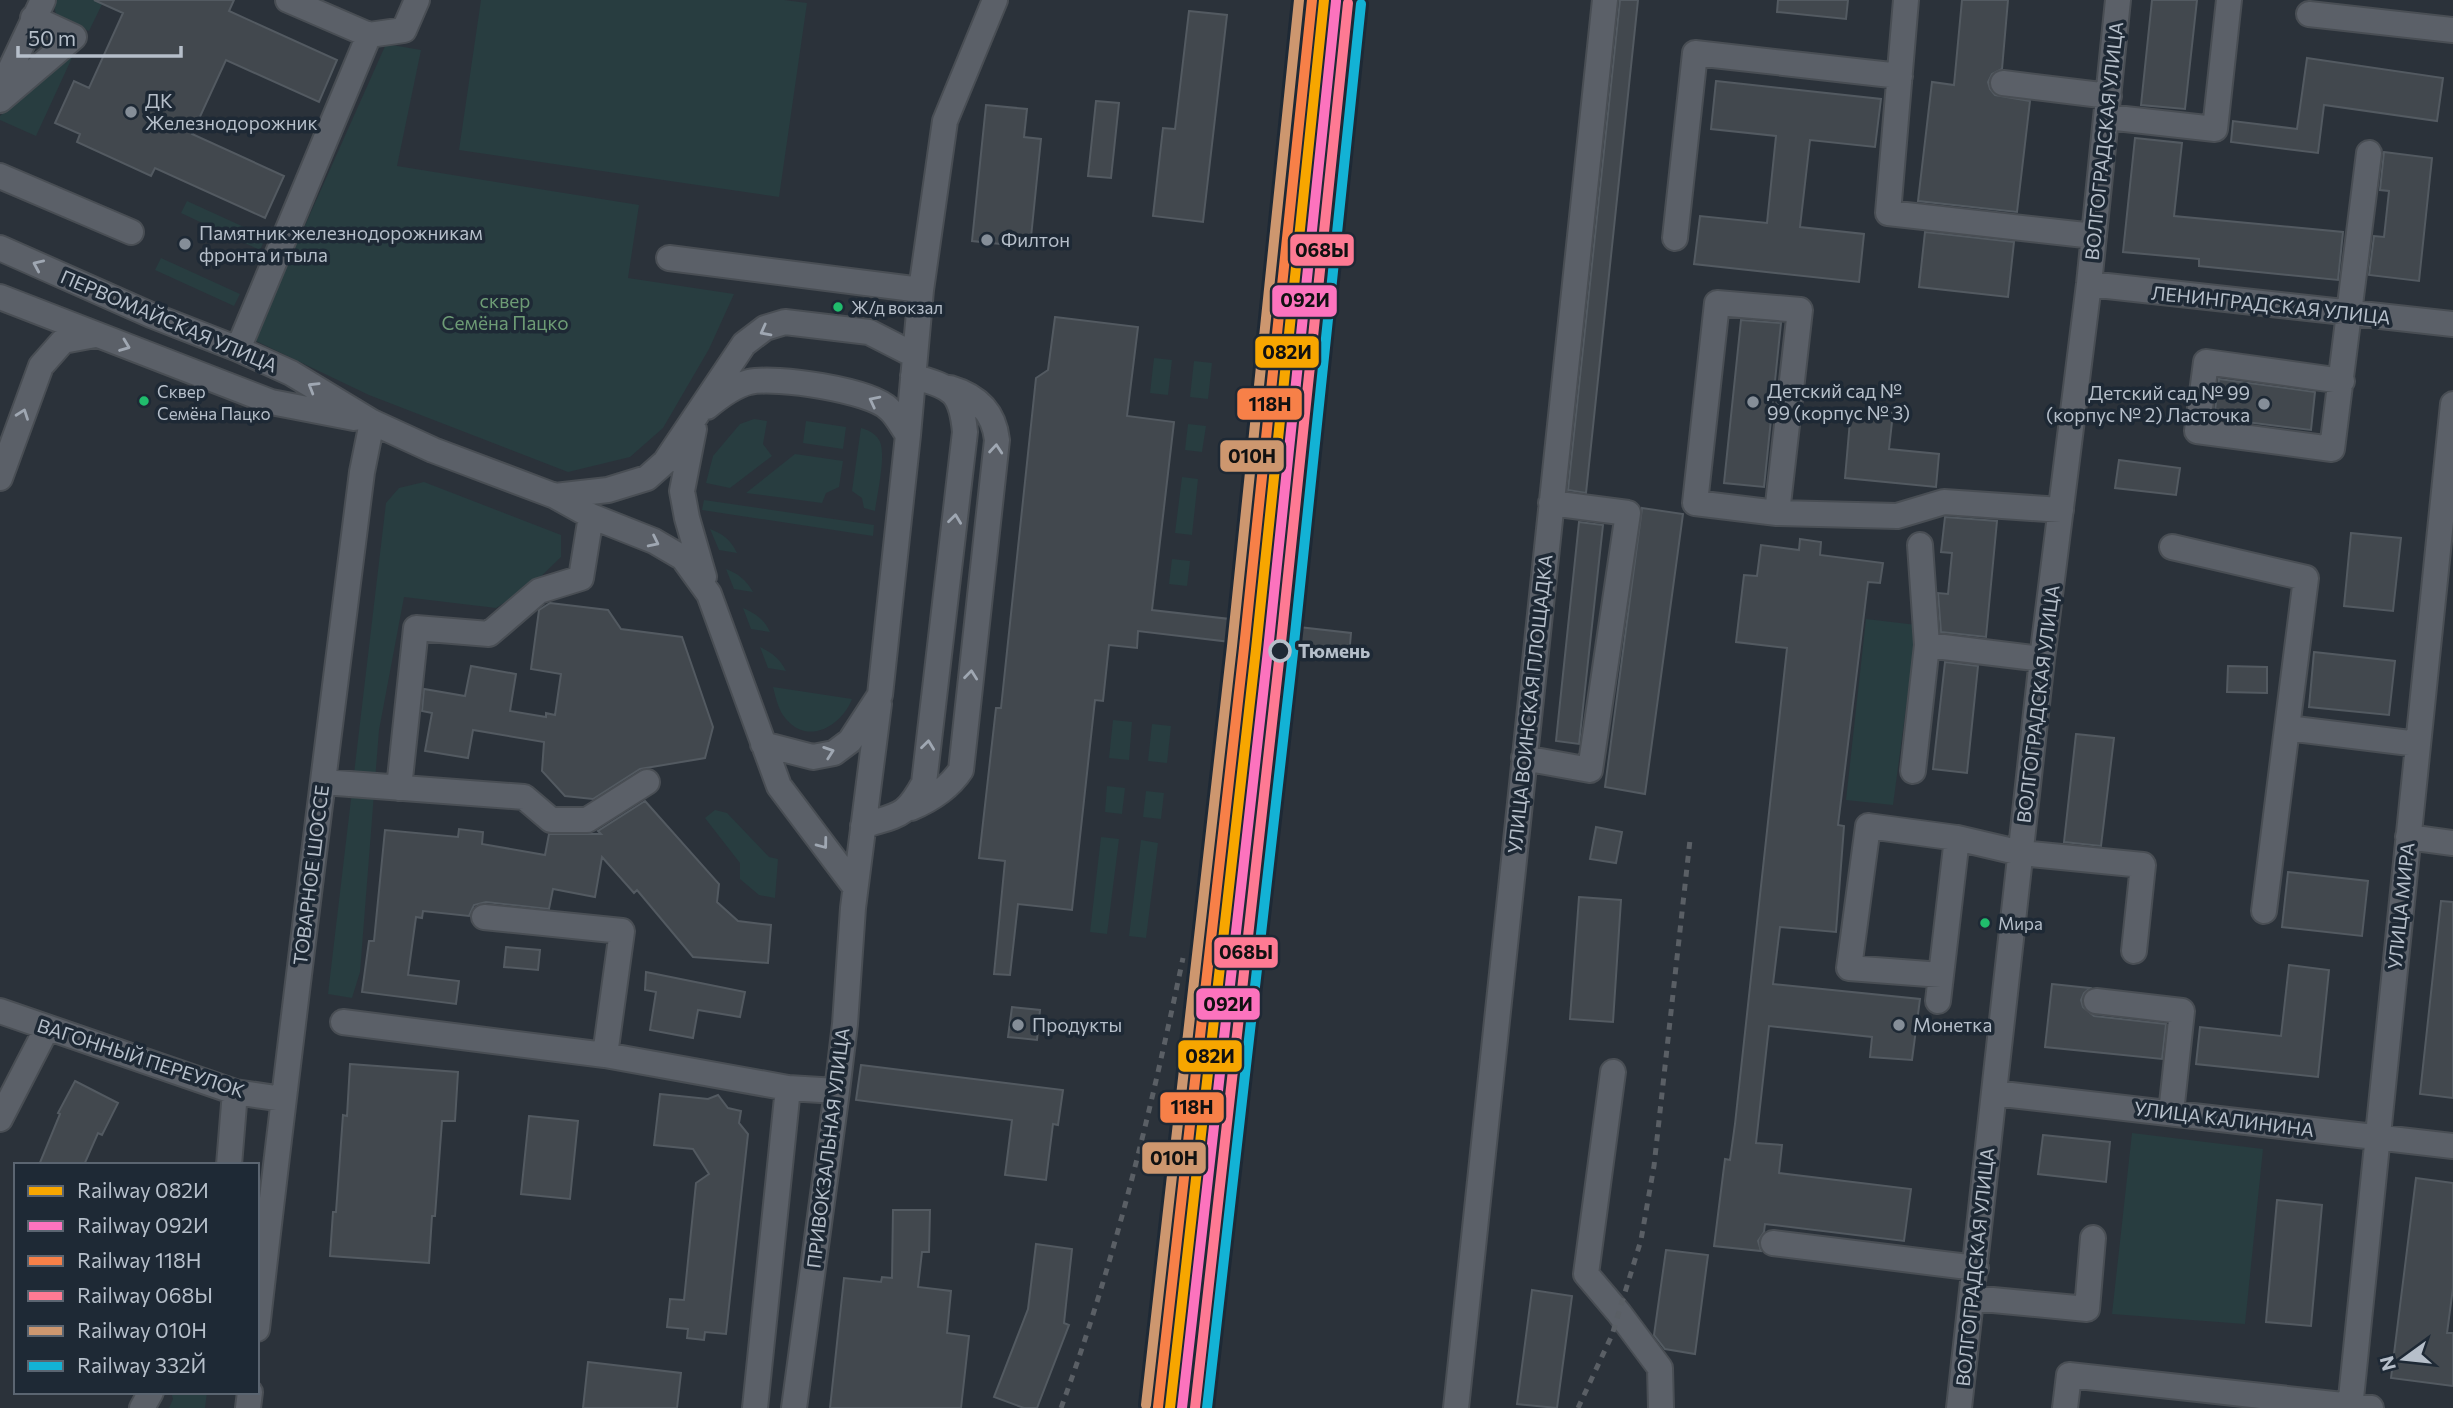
<svg xmlns="http://www.w3.org/2000/svg" width="2453" height="1408" font-family="Commissioner,sans-serif">
	<rect width="100%" height="100%" fill="#2b323a"/>
	<path fill="#283d40" d="M 57,0 L 104,0 L 89,31 L 57,17 L 54,7 Z
		M 481,0 L 784,0 L 807,3 L 779,197 L 459,150 Z
		M 386,44 L 421,50 L 397,166 L 639,205 L 628,278 L 734,294 L 709,349 L 663,428 L 630,457 L 568,472 L 369,395 L 256,341 L 286,268 Z
		M 73,48 L 76,49 L 36,136 L 0,120 L 0,116 Z
		M 187,201 L 266,237 L 260,250 L 181,213 Z
		M 161,258 L 240,294 L 234,306 L 155,270 Z
		M 1154,358 L 1172,360 L 1168,395 L 1150,393 Z
		M 1194,361 L 1212,363 L 1208,399 L 1190,397 Z
		M 754,419 L 767,421 L 763,444 L 772,456 L 730,488 L 706,483 L 713,456 L 740,424 Z
		M 806,421 L 846,427 L 843,449 L 803,443 Z
		M 1188,424 L 1206,426 L 1202,452 L 1185,450 Z
		M 861,428 C 868,430 875,433 879,440 C 887,452 877,495 875,511 L 864,508 L 862,498 L 852,491 Z
		M 795,454 L 843,461 L 839,487 L 826,493 L 822,503 L 746,493 Z
		M 1182,477 L 1198,479 L 1192,535 L 1175,533 Z
		M 424,482 L 561,535 L 561,557 L 533,584 L 496,608 L 404,597 L 379,730 L 360,972 L 352,998 L 328,994 L 386,503 L 399,488 Z
		M 704,500 L 874,525 L 873,536 L 702,510 Z
		M 710,529 C 723,534 731,540 737,553 L 719,550 Z
		M 1172,559 L 1190,561 L 1187,586 L 1169,584 Z
		M 726,569 C 739,574 746,580 753,592 L 734,589 Z
		M 743,608 C 756,614 764,619 770,632 L 751,629 Z
		M 1866,619 L 1917,625 L 1893,805 L 1846,800 Z
		M 760,647 C 773,653 780,659 786,671 L 768,668 Z
		M 773,687 L 852,699 C 842,725 809,746 786,719 C 778,710 776,698 773,687 Z
		M 1113,720 L 1132,722 L 1129,760 L 1109,758 Z
		M 1152,724 L 1171,726 L 1167,763 L 1148,761 Z
		M 1107,786 L 1125,788 L 1122,814 L 1105,812 Z
		M 1146,791 L 1164,793 L 1161,819 L 1143,817 Z
		M 715,810 L 727,813 L 769,857 L 778,859 L 775,898 L 759,895 L 740,879 L 740,863 L 705,818 Z
		M 1101,837 L 1119,839 L 1107,934 L 1090,932 Z
		M 1141,840 L 1158,843 L 1146,938 L 1129,936 Z
		M 2132,1133 L 2263,1149 L 2245,1324 L 2112,1314 Z
		M 171,1392 L 207,1392 L 205,1408 L 169,1408 L 173,1399 Z"/>
	<path fill="#42484e" stroke="#535a61" stroke-width="2" d="M 94,0 L 234,0 L 229,11 L 337,60 L 319,102 L 226,60 L 192,134 L 284,176 L 265,218 L 155,168 L 151,176 L 77,142 L 80,134 L 55,123 L 74,81 L 89,88 L 123,13 Z
		M 1620,0 L 1638,0 L 1586,493 L 1568,490 Z
		M 1778,0 L 1848,0 L 1846,19 L 1777,12 Z
		M 1962,0 L 2008,0 L 2002,69 L 1992,74 L 1988,82 L 1990,89 L 1995,95 L 2030,101 L 2017,212 L 1918,201 L 1932,82 L 1954,85 Z
		M 2152,0 L 2197,0 L 2185,109 L 2141,105 Z
		M 1189,11 L 1227,15 L 1203,222 L 1153,216 L 1163,128 L 1175,129 Z
		M 2307,58 L 2443,78 L 2437,121 L 2324,105 L 2318,153 L 2231,142 L 2233,121 L 2297,129 Z
		M 1716,81 L 1881,99 L 1875,147 L 1810,140 L 1800,227 L 1864,234 L 1859,282 L 1694,264 L 1700,216 L 1767,223 L 1776,136 L 1711,129 Z
		M 1096,101 L 1119,103 L 1111,178 L 1088,176 Z
		M 986,105 L 1027,109 L 1024,137 L 1041,139 L 1030,247 L 972,241 Z
		M 2135,138 L 2182,143 L 2174,216 L 2343,232 L 2338,280 L 2199,266 L 2199,259 L 2123,252 Z
		M 2384,152 L 2432,158 L 2419,281 L 2369,275 L 2374,236 L 2384,237 L 2389,191 L 2380,190 Z
		M 1925,232 L 2014,242 L 2008,297 L 1919,287 Z
		M 1055,317 L 1138,327 L 1127,416 L 1174,422 L 1152,610 L 1351,633 L 1349,656 L 1138,631 L 1137,648 L 1109,645 L 1103,701 L 1095,700 L 1072,910 L 1018,904 L 1010,975 L 994,974 L 1005,861 L 979,858 L 996,708 L 1001,708 L 1036,378 L 1048,370 Z
		M 1741,320 L 1781,323 L 1764,487 L 1724,483 Z
		M 2219,379 L 2315,392 L 2311,430 L 2214,418 Z
		M 1851,409 L 1893,413 L 1889,449 L 1939,454 L 1936,487 L 1845,478 Z
		M 2119,460 L 2180,468 L 2176,495 L 2115,488 Z
		M 1642,508 L 1683,514 L 1645,794 L 1605,787 Z
		M 1945,517 L 1997,521 L 1986,637 L 1941,632 L 1938,593 L 1948,594 L 1952,553 L 1941,552 Z
		M 1579,522 L 1603,525 L 1579,744 L 1556,741 Z
		M 2351,533 L 2401,538 L 2393,611 L 2344,606 Z
		M 1800,539 L 1821,542 L 1820,555 L 1883,563 L 1880,583 L 1868,582 L 1838,825 L 1844,826 L 1836,932 L 1780,927 L 1773,984 L 1920,999 L 1912,1060 L 1870,1057 L 1872,1037 L 1769,1026 L 1756,1143 L 1782,1145 L 1779,1173 L 1911,1189 L 1904,1241 L 1765,1224 L 1764,1232 L 1758,1241 L 1761,1251 L 1714,1246 L 1725,1159 L 1730,1160 L 1735,1124 L 1787,648 L 1736,642 L 1744,575 L 1757,576 L 1761,545 L 1799,550 Z
		M 550,603 L 608,610 L 621,629 L 682,637 L 713,727 L 705,758 L 640,769 L 593,799 L 565,796 L 542,771 L 544,742 L 473,730 L 468,758 L 425,751 L 432,713 L 422,711 L 424,689 L 465,696 L 471,666 L 516,674 L 510,711 L 546,717 L 546,713 L 555,715 L 561,674 L 531,669 L 539,610 Z
		M 2314,652 L 2395,661 L 2389,715 L 2309,707 Z
		M 1945,662 L 1978,666 L 1967,773 L 1933,769 Z
		M 2228,666 L 2267,667 L 2267,693 L 2227,692 Z
		M 2076,734 L 2114,738 L 2101,846 L 2064,842 Z
		M 645,801 L 719,884 L 717,902 L 738,921 L 771,925 L 768,963 L 693,957 L 637,890 L 634,893 L 602,857 L 595,897 L 553,889 L 549,909 L 486,902 L 474,905 L 469,916 L 423,911 L 422,918 L 416,917 L 408,975 L 459,981 L 456,1004 L 362,992 L 369,941 L 374,941 L 385,830 L 458,837 L 459,829 L 483,832 L 482,844 L 545,855 L 549,834 L 601,834 L 598,831 Z
		M 1596,827 L 1622,832 L 1616,863 L 1590,859 Z
		M 2288,872 L 2368,881 L 2362,936 L 2282,927 Z
		M 1579,897 L 1621,900 L 1613,1022 L 1570,1019 Z
		M 2441,901 L 2453,902 L 2453,1098 L 2420,1094 Z
		M 506,947 L 540,950 L 538,970 L 504,967 Z
		M 2289,965 L 2329,970 L 2318,1077 L 2196,1064 L 2200,1027 L 2281,1036 Z
		M 646,972 L 745,992 L 740,1017 L 698,1010 L 693,1038 L 650,1030 L 656,992 L 645,990 Z
		M 2052,984 L 2090,988 L 2084,993 L 2081,1000 L 2083,1007 L 2094,1016 L 2166,1024 L 2162,1059 L 2045,1047 Z
		M 1012,1007 L 1040,1010 L 1037,1040 L 1008,1037 Z
		M 350,1064 L 458,1072 L 455,1121 L 442,1121 L 435,1216 L 432,1216 L 429,1263 L 330,1256 L 333,1212 L 336,1212 L 343,1115 L 347,1116 Z
		M 861,1065 L 1063,1090 L 1058,1125 L 1053,1124 L 1046,1180 L 1005,1175 L 1012,1120 L 856,1100 Z
		M 75,1081 L 118,1103 L 102,1135 L 98,1133 L 84,1165 L 39,1165 L 60,1114 L 58,1113 Z
		M 660,1094 L 708,1099 L 718,1095 L 728,1108 L 741,1111 L 739,1123 L 748,1134 L 726,1334 L 705,1332 L 704,1340 L 687,1338 L 688,1329 L 667,1327 L 670,1299 L 684,1300 L 696,1183 L 709,1174 L 693,1149 L 654,1145 Z
		M 529,1116 L 578,1121 L 570,1199 L 521,1194 Z
		M 2043,1135 L 2110,1142 L 2106,1182 L 2038,1174 Z
		M 2416,1178 L 2453,1183 L 2453,1288 L 2447,1333 L 2453,1333 L 2453,1386 L 2391,1378 Z
		M 2277,1200 L 2322,1205 L 2311,1326 L 2266,1322 Z
		M 893,1210 L 930,1210 L 929,1252 L 922,1252 L 918,1287 L 951,1291 L 947,1333 L 969,1336 L 961,1408 L 830,1408 L 844,1278 L 881,1282 L 882,1277 L 892,1278 Z
		M 1036,1244 L 1072,1249 L 1064,1323 L 1069,1325 L 1037,1408 L 1024,1408 L 994,1397 L 1028,1309 Z
		M 1666,1250 L 1708,1255 L 1695,1354 L 1665,1349 L 1654,1335 Z
		M 1532,1290 L 1572,1296 L 1557,1408 L 1517,1404 Z
		M 588,1362 L 681,1373 L 677,1408 L 583,1408 Z"/>
	<g fill="none" stroke-linecap="round" stroke-linejoin="round">
		<g stroke="#494e54" stroke-width="28">
			<path id="minor" d="M 288,0 L 369,35
				M 1906,0 L 1888,213 L 2094,236
				M 2309,14 L 2453,30
				M 2003,83 L 2109,96
				M 0,91 L 43,0
				M 0,100 L 74,37 L 33,18
				M 2107,117 L 2215,129 L 2229,0
				M 0,176 L 131,232
				M 1675,238 L 1695,53 L 1900,76
				M 0,248 L 151,315 L 238,349 L 291,373 L 372,422 L 433,450 L 555,496 L 608,490 L 647,478 L 665,462 L 744,344 L 765,328 L 785,322 L 869,332 L 914,355
				M 669,258 L 921,290
				M 2089,284 L 2453,324
				M 0,297 L 271,402 L 354,418
				M 238,349 L 369,35 L 404,30 L 417,0
				M 2342,381 L 2206,362 L 2197,431 L 2332,449 L 2369,153
				M 707,407 C 719,397 733,386 749,382 C 776,376 870,390 889,409 C 897,416 902,427 908,435
				M 694,429 L 682,491 L 687,518 L 704,577
				M 0,478 L 41,366 L 63,341 L 95,335
				M 555,496 L 591,516 L 654,541 L 683,558 L 709,594 L 779,786 L 855,887
				M 1777,513 L 1800,310 L 1717,303 L 1695,503 L 1777,513 L 1897,516 L 1944,502 L 2061,510
				M 1920,545 L 1927,645
				M 2172,547 L 2306,578 L 2287,728 L 2418,744
				M 763,744 L 813,757 L 834,753 L 850,741 L 880,695 L 908,435 L 921,290 L 945,121 L 995,0
				M 1524,758 L 1590,770 L 1628,513 L 1551,503
				M 1913,771 L 1927,645 L 2042,659
				M 323,782 L 524,797 L 551,820 L 587,820 L 647,782
				M 399,788 L 416,628 L 489,634 L 539,591 L 581,578 L 591,516
				M 911,808 C 930,800 949,788 961,770 L 997,440 C 994,412 977,396 950,388
				M 863,826 C 899,814 905,818 924,783 L 965,432 C 961,389 951,388 913,376
				M 2408,837 L 2453,843
				M 2264,911 L 2287,728
				M 484,917 L 622,931 L 605,1055
				M 1941,975 L 1849,968 L 1868,826 L 1957,838
				M 1938,1001 L 1957,838 L 2021,853 L 2143,865 L 2134,951
				M 2096,1001 L 2182,1011 L 2171,1113
				M 0,1011 L 235,1092 L 283,1099
				M 343,1022 L 605,1055 L 788,1088 L 837,1091
				M 1613,1072 L 1586,1274 L 1619,1313 L 1660,1368 L 1661,1408
				M 1994,1093 L 2453,1146
				M 0,1119 L 47,1028
				M 229,1165 L 235,1092
				M 1773,1243 L 1976,1268
				M 1972,1298 L 2087,1309 L 2093,1238
				M 257,1329 C 289,1043 326,758 362,472 L 372,422
				M 142,1408 L 151,1392
				M 248,1408 L 250,1392
				M 755,1408 L 788,1088
				M 794,1408 L 837,1091 L 845,1024 L 853,908 L 879,704
				M 1456,1408 L 1605,0
				M 1959,1408 L 2042,659 L 2089,284 L 2118,0
				M 2065,1408 L 2069,1375 L 2371,1408
				M 2350,1408 L 2453,404"/>
		</g>
		<use href="#minor" stroke="#5b6068" stroke-width="24"/>
		<path stroke="#5a5f65" stroke-width="5" stroke-dasharray="7 7" stroke-linecap="butt" d="M 1061,1408 C 1115,1262 1151,1110 1183,958
			M 1153,1408 L 1308,0
			M 1578,1408 L 1612,1335 L 1641,1240 L 1654,1166 L 1690,840"/>
		<g stroke="#1e2935" stroke-width="16">
			<path id="rail-1" d="M 1170,1408 L 1256,649 L 1324,0"/>
		</g>
		<g stroke="#1e2935" stroke-width="16">
			<path id="rail-2" d="M 1182,1408 L 1268,650 L 1336,1"/>
		</g>
		<g stroke="#1e2935" stroke-width="16">
			<path id="rail-3" d="M 1158,1407 L 1244,648 L 1312,0"/>
		</g>
		<g stroke="#1e2935" stroke-width="16">
			<path id="rail-4" d="M 1195,1408 L 1280,652 L 1348,3"/>
		</g>
		<g stroke="#1e2935" stroke-width="16">
			<path id="rail-5" d="M 1146,1405 L 1232,646 L 1299,0"/>
		</g>
		<g stroke="#1e2935" stroke-width="16">
			<path id="rail-6" d="M 1207,1408 L 1293,653 L 1361,4"/>
		</g>
		<use href="#rail-1" stroke="#f7a600" stroke-width="10"/>
		<use href="#rail-2" stroke="#fc73be" stroke-width="10"/>
		<use href="#rail-3" stroke="#f78048" stroke-width="10"/>
		<use href="#rail-4" stroke="#fe7a93" stroke-width="10"/>
		<use href="#rail-5" stroke="#cd976f" stroke-width="10"/>
		<use href="#rail-6" stroke="#13b2d5" stroke-width="10"/>
	</g>
	<defs><path id="oneway-chevron" d="M-2-3.5L2.5 0L-2 3.5" fill="none" stroke-width="1.6" stroke-linecap="round" stroke-linejoin="round" transform="scale(1.75)"/></defs>
	<g stroke="#9fa7b2">
		<use href="#oneway-chevron" transform="translate(38 265) rotate(-156)"/>
		<use href="#oneway-chevron" transform="translate(765 331) rotate(152)"/>
		<use href="#oneway-chevron" transform="translate(125 346) rotate(21)"/>
		<use href="#oneway-chevron" transform="translate(313 387) rotate(-149)"/>
		<use href="#oneway-chevron" transform="translate(874 401) rotate(-153)"/>
		<use href="#oneway-chevron" transform="translate(23 414) rotate(-70)"/>
		<use href="#oneway-chevron" transform="translate(996 449) rotate(-85)"/>
		<use href="#oneway-chevron" transform="translate(955 519) rotate(-83)"/>
		<use href="#oneway-chevron" transform="translate(654 542) rotate(26)"/>
		<use href="#oneway-chevron" transform="translate(971 675) rotate(-84)"/>
		<use href="#oneway-chevron" transform="translate(928 745) rotate(-83)"/>
		<use href="#oneway-chevron" transform="translate(829 752) rotate(-19)"/>
		<use href="#oneway-chevron" transform="translate(823 844) rotate(53)"/>
	</g>
	<g fill="#858e98" stroke="#1e2935" stroke-width="2.5">
		<circle cx="131" cy="112" r="7"/>
		<circle cx="987" cy="240" r="7"/>
		<circle cx="185" cy="244" r="7"/>
		<circle cx="1753" cy="402" r="7"/>
		<circle cx="2264" cy="404" r="7"/>
		<circle cx="1018" cy="1025" r="7"/>
		<circle cx="1899" cy="1025" r="7"/>
	</g>
	<g fill="#20bc6c" stroke="#1e2935" stroke-width="2.5">
		<circle cx="838" cy="307" r="6"/>
		<circle cx="144" cy="401" r="6"/>
		<circle cx="1985" cy="923" r="6"/>
	</g>
	<circle fill="#1e2935" stroke="#b6bfca" stroke-width="3.5" cx="1280" cy="651" r="10"/>
	<g text-anchor="middle" stroke-width="7" stroke-linejoin="round" paint-order="stroke">
		<g font-size="17" fill="#b6bfca" stroke="#1e2935" text-anchor="start">
			<text x="851" y="314">Ж/д вокзал</text>
			<text x="157" y="398">Сквер<tspan x="157" dy="22">Семёна Пацко</tspan></text>
			<text x="1998" y="930">Мира</text>
		</g>
		<g font-size="19" fill="#b6bfca" stroke="#1e2935" text-anchor="start">
			<text x="145" y="108">ДК<tspan x="145" dy="22">Железнодорожник</tspan></text>
			<text x="199" y="240">Памятник железнодорожникам<tspan x="199" dy="22">фронта и тыла</tspan></text>
			<text x="1001" y="247">Филтон</text>
			<text x="1767" y="398">Детский сад №<tspan x="1767" dy="22">99 (корпус № 3)</tspan></text>
			<text x="2250" y="400" text-anchor="end">Детский сад № 99<tspan x="2250" dy="22">(корпус № 2) Ласточка</tspan></text>
			<text x="1032" y="1032">Продукты</text>
			<text x="1913" y="1032">Монетка</text>
		</g>
		<g font-size="19" fill="#b6bfca" stroke="#1e2935">
			<text transform="translate(2104 141) rotate(-84)" y="7">ВОЛГОГРАДСКАЯ УЛИЦА</text>
			<text transform="translate(2271 305) rotate(6)" y="7">ЛЕНИНГРАДСКАЯ УЛИЦА</text>
			<text transform="translate(169 321) rotate(23)" y="7">ПЕРВОМАЙСКАЯ УЛИЦА</text>
			<text transform="translate(1530 704) rotate(-84)" y="7">УЛИЦА ВОИНСКАЯ ПЛОЩАДКА</text>
			<text transform="translate(2038 704) rotate(-83)" y="7">ВОЛГОГРАДСКАЯ УЛИЦА</text>
			<text transform="translate(311 875) rotate(-83)" y="7">ТОВАРНОЕ ШОССЕ</text>
			<text transform="translate(2401 906) rotate(-84)" y="7">УЛИЦА МИРА</text>
			<text transform="translate(141 1058) rotate(18)" y="7">ВАГОННЫЙ ПЕРЕУЛОК</text>
			<text transform="translate(2224 1119) rotate(7)" y="7">УЛИЦА КАЛИНИНА</text>
			<text transform="translate(828 1148) rotate(-83)" y="7">ПРИВОКЗАЛЬНАЯ УЛИЦА</text>
			<text transform="translate(1975 1267) rotate(-84)" y="7">ВОЛГОГРАДСКАЯ УЛИЦА</text>
		</g>
		<g font-size="19" fill="#6d9b75" stroke="#1e2935">
			<text x="505" y="308">сквер<tspan x="505" dy="22">Семёна Пацко</tspan></text>
		</g>
		<g font-size="19" font-weight="bold" fill="#b6bfca" stroke="#1e2935" text-anchor="start">
			<text x="1298" y="658">Тюмень</text>
		</g>
	</g>
	<g stroke="#1e2935" stroke-width="2.5">
		<rect x="1289" y="233" width="66" height="34" rx="7" fill="#fe7a93"/>
		<rect x="1271" y="284" width="67" height="34" rx="7" fill="#fc73be"/>
		<rect x="1254" y="335" width="66" height="34" rx="7" fill="#f7a600"/>
		<rect x="1236" y="387" width="67" height="34" rx="7" fill="#f78048"/>
		<rect x="1219" y="439" width="66" height="34" rx="7" fill="#cd976f"/>
		<rect x="1213" y="936" width="66" height="33" rx="7" fill="#fe7a93"/>
		<rect x="1195" y="987" width="66" height="34" rx="7" fill="#fc73be"/>
		<rect x="1177" y="1039" width="66" height="34" rx="7" fill="#f7a600"/>
		<rect x="1159" y="1091" width="66" height="33" rx="7" fill="#f78048"/>
		<rect x="1141" y="1141" width="66" height="34" rx="7" fill="#cd976f"/>
	</g>
	<g font-size="19" text-anchor="middle" font-weight="bold" fill="#111">
		<text x="1322" y="257">068Ы</text>
		<text x="1305" y="307">092И</text>
		<text x="1287" y="359">082И</text>
		<text x="1270" y="411">118Н</text>
		<text x="1252" y="463">010Н</text>
		<text x="1246" y="959">068Ы</text>
		<text x="1228" y="1011">092И</text>
		<text x="1210" y="1063">082И</text>
		<text x="1192" y="1114">118Н</text>
		<text x="1174" y="1165">010Н</text>
	</g>
	<rect x="14" y="1163" width="245" height="231" fill="#1e2935" stroke="#5b6571" stroke-width="2"/>
	<rect x="28" y="1186" width="35" height="10" fill="#f7a600" stroke="#5b6571" stroke-width="2"/>
	<text x="77" y="1198" font-size="21" fill="#b6bfca">Railway 082И</text>
	<rect x="28" y="1221" width="35" height="10" fill="#fc73be" stroke="#5b6571" stroke-width="2"/>
	<text x="77" y="1233" font-size="21" fill="#b6bfca">Railway 092И</text>
	<rect x="28" y="1256" width="35" height="10" fill="#f78048" stroke="#5b6571" stroke-width="2"/>
	<text x="77" y="1268" font-size="21" fill="#b6bfca">Railway 118Н</text>
	<rect x="28" y="1291" width="35" height="10" fill="#fe7a93" stroke="#5b6571" stroke-width="2"/>
	<text x="77" y="1303" font-size="21" fill="#b6bfca">Railway 068Ы</text>
	<rect x="28" y="1326" width="35" height="10" fill="#cd976f" stroke="#5b6571" stroke-width="2"/>
	<text x="77" y="1338" font-size="21" fill="#b6bfca">Railway 010Н</text>
	<rect x="28" y="1361" width="35" height="10" fill="#13b2d5" stroke="#5b6571" stroke-width="2"/>
	<text x="77" y="1373" font-size="21" fill="#b6bfca">Railway 332Й</text>
	<g transform="translate(2404 1359) rotate(255)" stroke="#1e2935" stroke-width="5" paint-order="stroke">
	<path d="M0-5L12 26L0 18L-12 26Z" fill="#b6bfca"/>
	<text y="-10" font-size="19" font-weight="bold" text-anchor="middle" fill="#b6bfca">N</text>
	</g>
	<path d="M18 46v10h163v-10" fill="none" stroke="#b6bfca" stroke-width="3.5"/>
	<text x="28" y="46" font-size="21" fill="#b6bfca" stroke="#1e2935" stroke-width="5" paint-order="stroke">50 m</text>
</svg>
